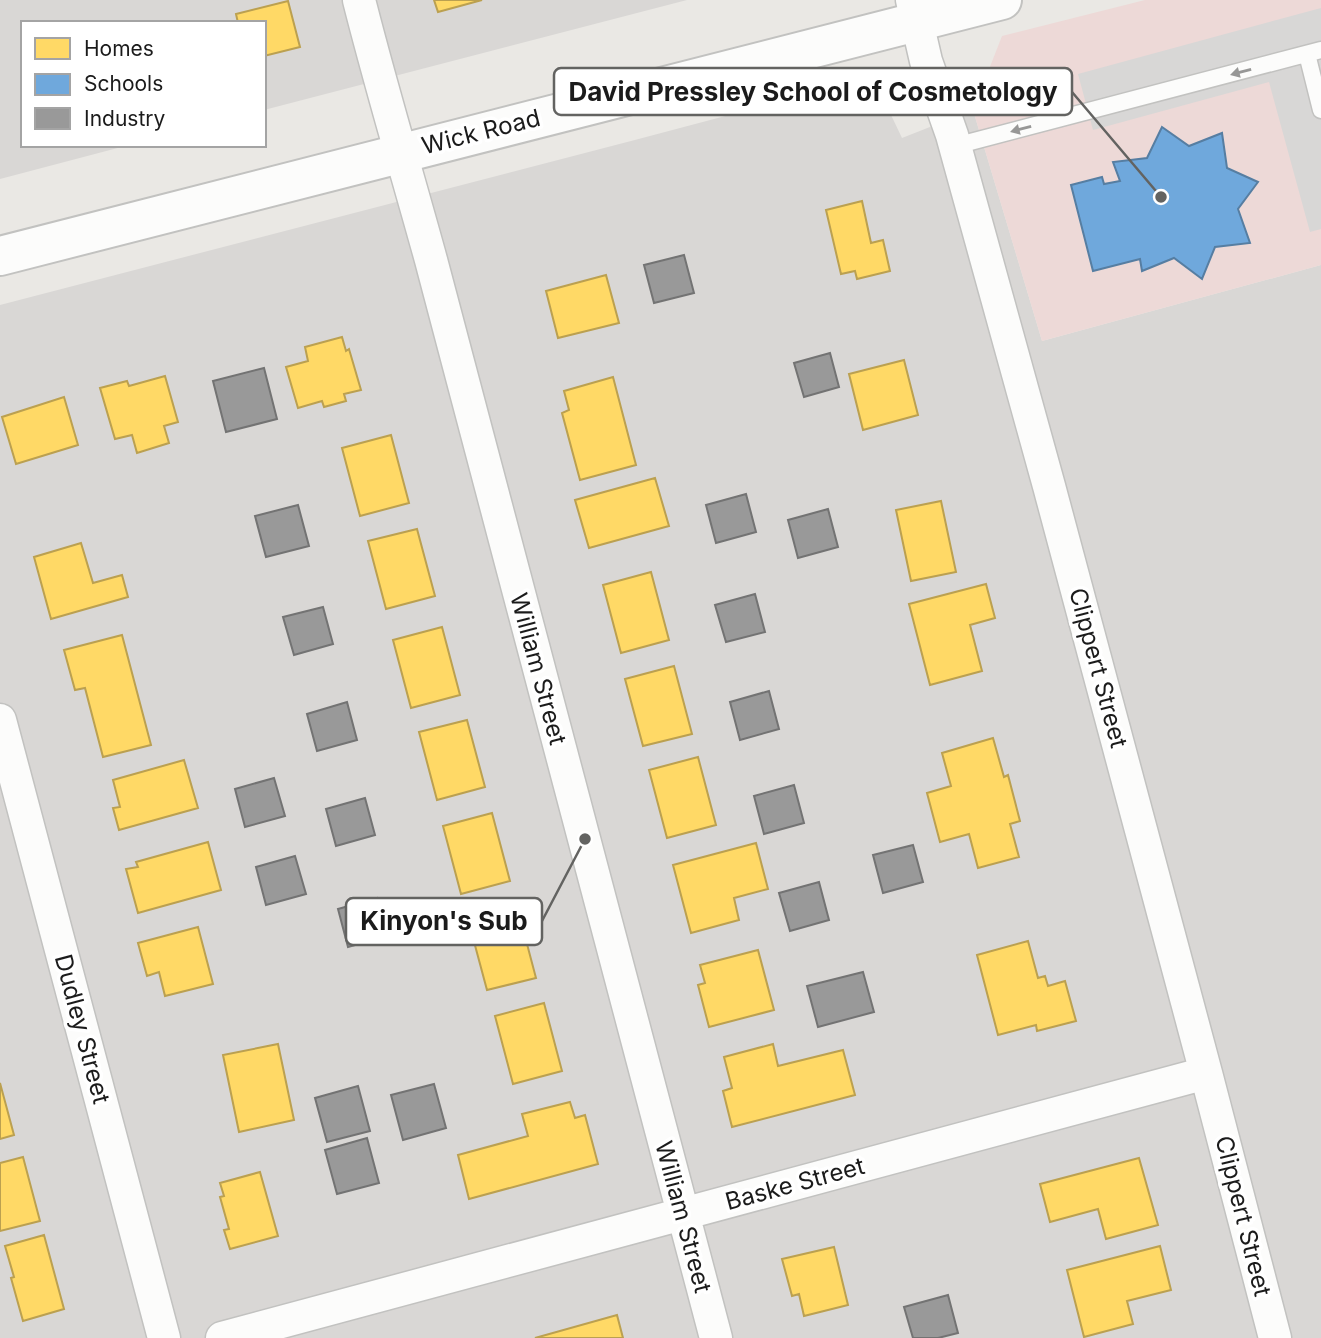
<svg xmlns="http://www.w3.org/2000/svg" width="1321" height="1338" font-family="Inter,sans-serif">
	<rect width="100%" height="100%" fill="#eae8e4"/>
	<path fill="#d9d7d5" d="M 0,0 L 687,0 L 264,110 L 264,23 L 23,23 L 23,145 L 129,145 L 0,179 Z
		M 873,77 L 902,138 L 973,110 L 1042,341 L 1321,265 L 1321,1338 L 0,1338 L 0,305 L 631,141 Z"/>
	<path fill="#edd9d7" d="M 1145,0 L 1321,0 L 1321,265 L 1042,341 L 973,110 L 1002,36 Z"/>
	<path fill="#d8d7d6" d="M 1321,8 L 1321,229 L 1310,232 L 1269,82 L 1093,130 L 1078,74 Z"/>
	<path fill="#ffd966" stroke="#bba050" stroke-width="2" d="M 434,0 L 482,0 L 438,12 Z
		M 288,1 L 300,47 L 264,56 L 264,23 L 238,23 L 236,14 Z
		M 862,201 L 871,243 L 883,240 L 890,271 L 857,279 L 855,271 L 841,274 L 826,210 Z
		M 606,275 L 619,323 L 558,338 L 546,291 Z
		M 342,337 L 346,351 L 349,349 L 361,390 L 344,394 L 346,401 L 324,407 L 322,401 L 298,408 L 286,367 L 308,361 L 305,347 Z
		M 904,360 L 918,415 L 863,430 L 849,374 Z
		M 165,376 L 178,422 L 164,426 L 169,443 L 137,453 L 132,435 L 115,439 L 100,388 L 127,381 L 129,386 Z
		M 613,377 L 636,465 L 580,480 L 562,413 L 569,410 L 564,391 Z
		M 64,397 L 78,445 L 16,464 L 2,417 Z
		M 391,435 L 409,503 L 360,516 L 342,448 Z
		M 655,478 L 669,526 L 589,548 L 575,500 Z
		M 941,501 L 956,572 L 911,581 L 896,510 Z
		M 417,529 L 435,596 L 386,609 L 368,541 Z
		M 81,543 L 93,583 L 122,575 L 128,597 L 51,619 L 34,557 Z
		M 651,572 L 669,640 L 621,653 L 603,585 Z
		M 986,584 L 995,618 L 970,625 L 982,671 L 930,685 L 909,604 Z
		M 442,627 L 460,695 L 411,708 L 393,640 Z
		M 122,635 L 151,745 L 103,757 L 85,688 L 75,690 L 64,650 Z
		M 674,666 L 692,734 L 643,746 L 625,679 Z
		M 467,720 L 485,787 L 437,800 L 419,732 Z
		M 993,738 L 1004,777 L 1008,775 L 1020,821 L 1010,824 L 1019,857 L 978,868 L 969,834 L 940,842 L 927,793 L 951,786 L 942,753 Z
		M 698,757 L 716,825 L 667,838 L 649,770 Z
		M 184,760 L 198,808 L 119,830 L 113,808 L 120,807 L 113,780 Z
		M 492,813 L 510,881 L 461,894 L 443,826 Z
		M 208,842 L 221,890 L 138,913 L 126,869 L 138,867 L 136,862 Z
		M 756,843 L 768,889 L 734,898 L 739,920 L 691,933 L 673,865 Z
		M 518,910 L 536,978 L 487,990 L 469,923 Z
		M 198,927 L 213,984 L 165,996 L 159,972 L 147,976 L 138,943 Z
		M 1028,941 L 1038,978 L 1045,976 L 1048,986 L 1065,981 L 1076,1021 L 1037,1031 L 1036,1025 L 998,1035 L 977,955 Z
		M 758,950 L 774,1010 L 709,1027 L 698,985 L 705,983 L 700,965 Z
		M 544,1003 L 562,1071 L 513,1084 L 495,1016 Z
		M 278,1044 L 294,1120 L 239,1132 L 223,1055 Z
		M 773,1044 L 778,1066 L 843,1050 L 855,1095 L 732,1127 L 723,1091 L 732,1088 L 724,1057 Z
		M 0,1083 L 14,1135 L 0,1139 Z
		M 570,1102 L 575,1118 L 585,1115 L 598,1164 L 469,1199 L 458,1155 L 528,1136 L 522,1114 Z
		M 23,1157 L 40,1221 L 0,1231 L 0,1163 Z
		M 1139,1158 L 1158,1225 L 1106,1239 L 1098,1209 L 1050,1222 L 1040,1184 Z
		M 260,1172 L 278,1236 L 230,1249 L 224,1230 L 229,1229 L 220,1197 L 224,1196 L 220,1183 Z
		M 44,1235 L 64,1309 L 23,1321 L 11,1278 L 14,1277 L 5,1246 Z
		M 1160,1246 L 1171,1290 L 1127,1301 L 1133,1324 L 1084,1337 L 1067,1270 Z
		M 834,1247 L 848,1305 L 804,1316 L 799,1294 L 792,1296 L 782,1259 Z
		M 617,1315 L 623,1338 L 535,1338 Z"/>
	<path fill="#6fa8dc" stroke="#567ea2" stroke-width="2" d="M 1162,127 L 1189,146 L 1222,133 L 1227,168 L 1258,182 L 1238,209 L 1250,243 L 1215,247 L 1202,279 L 1174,258 L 1142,271 L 1140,259 L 1093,271 L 1071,185 L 1102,177 L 1104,184 L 1120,181 L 1113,162 L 1147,158 Z"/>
	<path fill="#999" stroke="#737373" stroke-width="2" d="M 684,255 L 694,293 L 654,303 L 644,265 Z
		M 830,353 L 839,387 L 804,397 L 794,363 Z
		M 264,368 L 277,419 L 226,432 L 213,381 Z
		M 746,494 L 756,532 L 716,543 L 706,505 Z
		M 298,505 L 309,546 L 266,557 L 255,516 Z
		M 828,509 L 838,547 L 798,558 L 788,520 Z
		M 755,594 L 765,632 L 726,642 L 715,605 Z
		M 323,607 L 333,644 L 294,655 L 283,617 Z
		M 769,691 L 779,729 L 740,740 L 730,702 Z
		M 347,702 L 357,740 L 317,751 L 307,714 Z
		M 274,778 L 285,816 L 245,827 L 235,789 Z
		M 794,785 L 804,823 L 764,834 L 754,796 Z
		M 365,798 L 375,835 L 336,846 L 326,809 Z
		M 913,845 L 923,882 L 883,893 L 873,855 Z
		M 295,856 L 306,894 L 266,905 L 256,867 Z
		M 819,882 L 829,920 L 790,931 L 779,893 Z
		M 377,898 L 388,936 L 348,947 L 338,909 Z
		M 863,972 L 874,1012 L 818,1027 L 807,986 Z
		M 434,1084 L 446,1128 L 403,1140 L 391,1095 Z
		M 358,1086 L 370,1131 L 327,1142 L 315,1098 Z
		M 367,1138 L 379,1183 L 337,1194 L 325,1150 Z
		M 948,1295 L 958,1333 L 938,1338 L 913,1338 L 904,1307 Z"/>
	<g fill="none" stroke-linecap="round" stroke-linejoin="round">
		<g stroke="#c2c2c0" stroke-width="19">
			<path id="service" d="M 1307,54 L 1321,110
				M 955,146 L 1321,50"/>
		</g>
		<g stroke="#c2c2c0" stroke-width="35">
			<path id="minor" d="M 359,0 C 381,87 407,173 431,260 L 716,1338
				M 912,0 L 926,61 L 952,135 L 1049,486 L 1206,1073 L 1275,1338
				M 0,720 L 164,1338
				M 222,1338 L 1206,1073"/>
		</g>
		<g stroke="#c2c2c0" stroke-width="42">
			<path id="tertiary" d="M 0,256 L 1002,0"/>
		</g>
		<use href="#service" stroke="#fcfcfb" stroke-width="16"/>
		<use href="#minor" stroke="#fcfcfb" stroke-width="32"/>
		<use href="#tertiary" stroke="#fcfcfb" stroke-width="38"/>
	</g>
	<defs><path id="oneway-solid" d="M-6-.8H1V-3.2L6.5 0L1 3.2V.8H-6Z" transform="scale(1.75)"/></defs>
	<g fill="#979796">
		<use href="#oneway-solid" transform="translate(1241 72) rotate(165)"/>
		<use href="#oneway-solid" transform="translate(1021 129) rotate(165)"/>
	</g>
	<g text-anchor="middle" stroke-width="7" stroke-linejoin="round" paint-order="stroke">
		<g font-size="24" fill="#1b1b1b" stroke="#fff">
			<text transform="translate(481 132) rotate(-14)" y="8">Wick Road</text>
			<text transform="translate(1098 668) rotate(75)" y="8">Clippert Street</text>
			<text transform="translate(538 669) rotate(75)" y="8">William Street</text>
			<text transform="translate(82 1029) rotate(75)" y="8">Dudley Street</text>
			<text transform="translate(795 1184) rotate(-15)" y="8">Baske Street</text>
			<text transform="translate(1243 1216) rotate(76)" y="8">Clippert Street</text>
			<text transform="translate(683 1217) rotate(75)" y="8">William Street</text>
		</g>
	</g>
	<path fill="none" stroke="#636361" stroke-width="2.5" d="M1161 197L1072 92M585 839L542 921"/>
	<g fill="#636361" stroke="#fff" stroke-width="2.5">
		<circle cx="1161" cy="197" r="7"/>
		<circle cx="585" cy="839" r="7"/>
	</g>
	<g fill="#fff" stroke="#636361" stroke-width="2.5">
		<rect x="554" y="68" width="518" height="47" rx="7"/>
		<rect x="346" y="898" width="196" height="47" rx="7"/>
	</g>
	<g font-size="26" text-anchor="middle" font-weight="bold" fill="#1b1b1b">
		<text x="813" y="101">David Pressley School of Cosmetology</text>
		<text x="444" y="930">Kinyon's Sub</text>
	</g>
	<rect x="21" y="21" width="245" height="126" fill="#ffffff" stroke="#a4a4a4" stroke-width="2"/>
	<rect x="35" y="38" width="35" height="21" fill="#ffd966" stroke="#a4a4a4" stroke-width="2"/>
	<text x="84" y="56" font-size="21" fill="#1b1b1b">Homes</text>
	<rect x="35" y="74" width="35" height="21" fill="#6fa8dc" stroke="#a4a4a4" stroke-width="2"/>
	<text x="84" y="91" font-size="21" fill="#1b1b1b">Schools</text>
	<rect x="35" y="108" width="35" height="21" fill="#999999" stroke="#a4a4a4" stroke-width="2"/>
	<text x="84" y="126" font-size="21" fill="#1b1b1b">Industry</text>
</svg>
